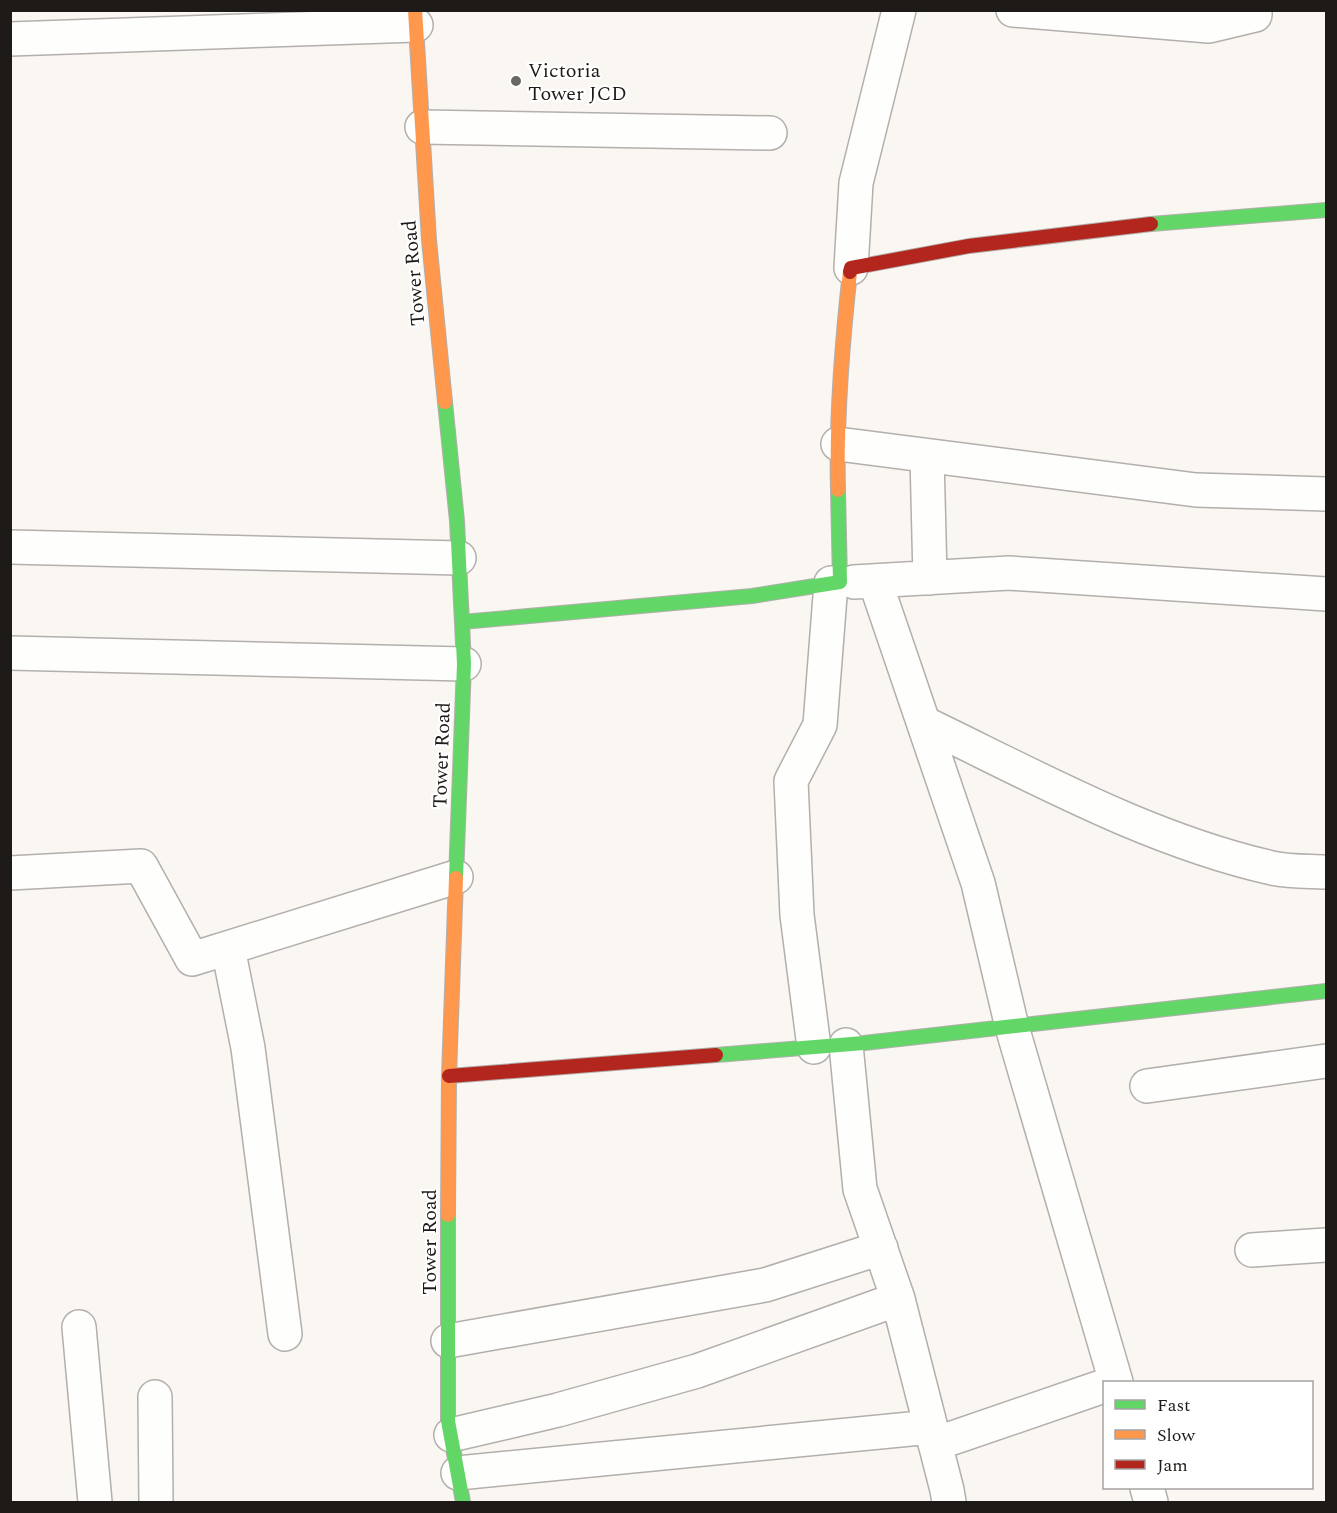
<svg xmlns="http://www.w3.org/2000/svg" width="1337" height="1513" font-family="Spectral,serif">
	<rect width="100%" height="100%" fill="#faf6f2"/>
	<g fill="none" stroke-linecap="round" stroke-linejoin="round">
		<g stroke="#b2afac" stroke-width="36">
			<path id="street" d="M 1013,10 L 1209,26 L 1255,15 L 1255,10
				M 10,39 L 416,25
				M 422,127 L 770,133
				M 851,268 L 856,183 L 899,10
				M 838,444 L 1196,490 L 1326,494
				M 927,456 L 930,578
				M 10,547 L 459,558
				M 875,581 L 978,883 L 1012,1027 L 1116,1382
				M 854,582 L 1009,573 L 1326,594
				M 10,653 L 464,664
				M 924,723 C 1036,777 1149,840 1272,868 C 1289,872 1309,871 1326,872
				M 10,873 L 141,866 L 192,959 L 456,877
				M 228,948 L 248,1048 L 285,1334
				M 846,1045 L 860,1189 L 898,1299 L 947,1490 L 949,1502
				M 814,1047 L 797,915 L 791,781 L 820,725 L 831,583
				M 1147,1086 L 1326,1061
				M 1252,1250 L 1326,1245
				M 79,1327 L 95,1502
				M 448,1341 L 765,1285 L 881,1248
				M 155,1397 L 156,1502
				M 451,1435 L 558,1410 L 697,1371 L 898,1299
				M 935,1444 L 1104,1386
				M 458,1473 L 931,1427
				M 1147,1488 L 1151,1502"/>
		</g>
		<g stroke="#b2afac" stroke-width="16">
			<path id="fast" d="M 1151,224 L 1326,210
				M 445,402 L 457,521 L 464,664 L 456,878
				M 462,622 L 752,596 L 840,582 L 838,490
				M 716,1055 L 864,1043 L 1326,991
				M 448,1215 L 448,1421 L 463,1502"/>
		</g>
		<g stroke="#b2afac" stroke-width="16">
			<path id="slow" d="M 415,10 L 429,240 L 445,402
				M 838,490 C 836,417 842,344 850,272
				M 448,1215 L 449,1076 L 456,878"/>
		</g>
		<g stroke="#b2afac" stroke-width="16">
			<path id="jam" d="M 850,272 L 851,268 L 969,246 L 1151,224
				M 449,1076 L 716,1055"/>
		</g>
		<use href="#street" stroke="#fefefd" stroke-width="33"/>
		<use href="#fast" stroke="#63d668" stroke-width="14"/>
		<use href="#slow" stroke="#ff974d" stroke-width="14"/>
		<use href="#jam" stroke="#b3261e" stroke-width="14"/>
	</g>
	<circle fill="#6b6764" stroke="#fff" stroke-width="2" cx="516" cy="81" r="6"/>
	<g text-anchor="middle" stroke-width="4.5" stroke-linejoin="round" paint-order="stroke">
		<g font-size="20" fill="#1e1a17" stroke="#fff" text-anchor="start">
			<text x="528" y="77">Victoria<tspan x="528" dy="23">Tower JCD</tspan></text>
		</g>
		<g font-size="20" fill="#1e1a17" stroke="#fff">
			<text transform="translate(413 273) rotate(-95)" y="7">Tower Road</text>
			<text transform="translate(441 755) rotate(-88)" y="7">Tower Road</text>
			<text transform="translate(429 1242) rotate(-90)" y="7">Tower Road</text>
		</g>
	</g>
	<rect width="1337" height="1513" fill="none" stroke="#1e1a17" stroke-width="24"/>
	<rect x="1103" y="1381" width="210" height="108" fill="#ffffff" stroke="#a5a3a2" stroke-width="1.5"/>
	<rect x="1115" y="1400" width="30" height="9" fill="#63d668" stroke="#a5a3a2" stroke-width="1.5"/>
	<text x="1157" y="1411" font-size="18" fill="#1e1a17">Fast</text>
	<rect x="1115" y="1430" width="30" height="9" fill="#ff974d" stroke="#a5a3a2" stroke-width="1.5"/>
	<text x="1157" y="1441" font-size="18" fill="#1e1a17">Slow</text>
	<rect x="1115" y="1460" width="30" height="9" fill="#b3261e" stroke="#a5a3a2" stroke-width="1.5"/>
	<text x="1157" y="1471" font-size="18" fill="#1e1a17">Jam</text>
</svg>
